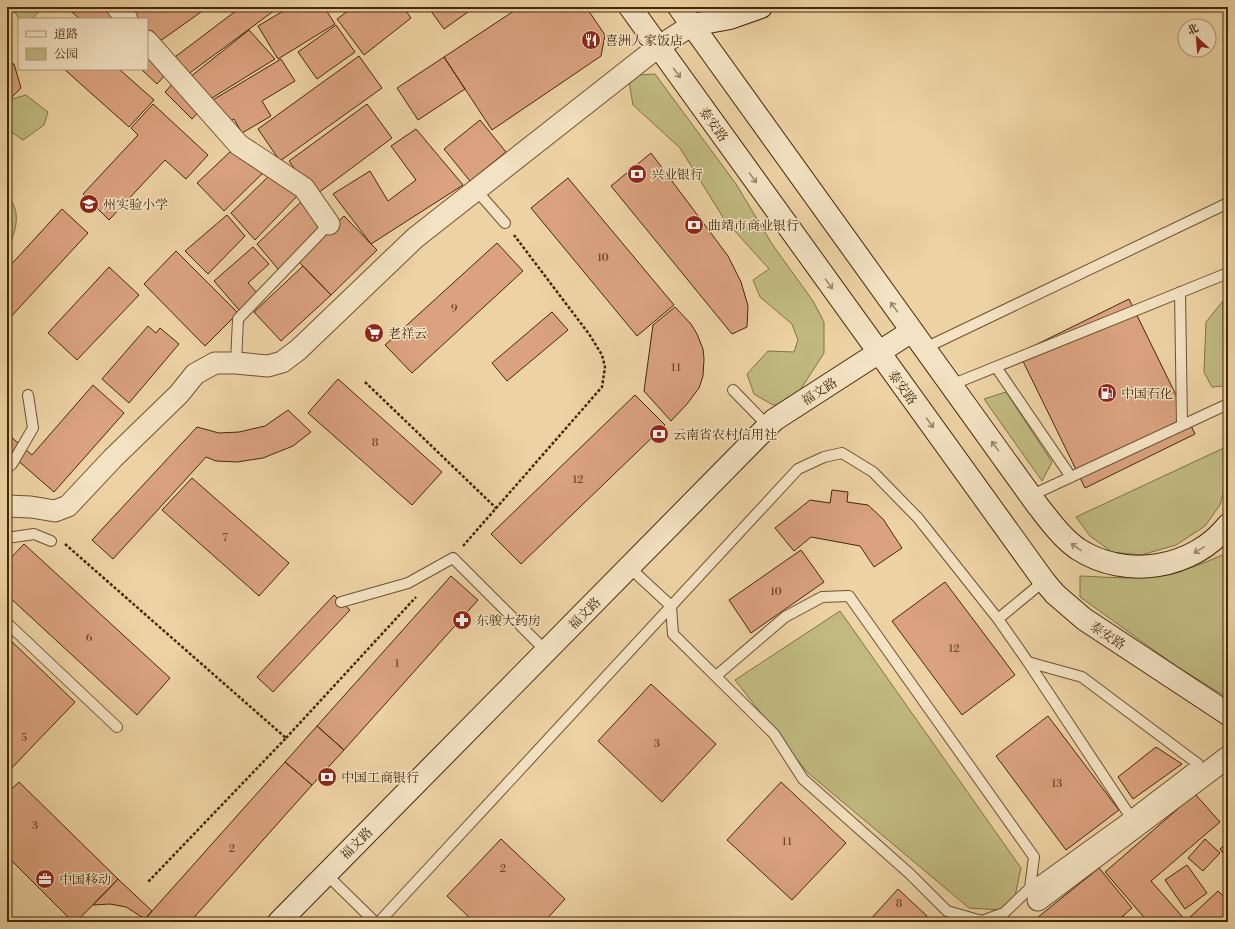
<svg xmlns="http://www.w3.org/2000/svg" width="1235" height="929" font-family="'Libre Bodoni','Noto Serif SC',serif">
	<rect width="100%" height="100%" fill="#edd2a3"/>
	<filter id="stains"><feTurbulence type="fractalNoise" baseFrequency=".005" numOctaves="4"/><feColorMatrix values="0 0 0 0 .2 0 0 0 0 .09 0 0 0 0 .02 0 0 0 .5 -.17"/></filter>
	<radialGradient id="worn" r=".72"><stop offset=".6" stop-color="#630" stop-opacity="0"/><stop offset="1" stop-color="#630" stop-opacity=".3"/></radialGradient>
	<path fill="#c0ba80" stroke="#827244" d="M 12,7 L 43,7 L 32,19 L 19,19 Z
		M 655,74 L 736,184 L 772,244 L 813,301 L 824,322 L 824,353 L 797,395 L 783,407 L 771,404 L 754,394 L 747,374 L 768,351 L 794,352 L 798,340 L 792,324 L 760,297 L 753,280 L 769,269 L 724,219 L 680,148 L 633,105 L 629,82 L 639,75 Z
		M 26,95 L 48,112 L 44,125 L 23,140 L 7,129 L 7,99 L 12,99 Z
		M 7,195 C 22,211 16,229 9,247 L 7,248 Z
		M 1223,301 L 1224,386 L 1212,387 L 1204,372 L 1206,322 Z
		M 1006,392 L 1052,462 L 1042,481 L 984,399 Z
		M 1228,446 L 1228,477 L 1220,505 L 1205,526 L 1176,545 L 1141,555 L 1112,552 L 1090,536 L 1076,517 Z
		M 1227,553 L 1228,565 L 1228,698 L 1176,666 L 1080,597 L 1080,576 C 1107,577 1136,580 1163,575 C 1186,571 1206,562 1227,553 Z
		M 840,611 L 1021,868 L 1015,896 L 1001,910 L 969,908 L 807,772 L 735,680 Z"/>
	<path fill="#daa27f" stroke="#432909" d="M 66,7 L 108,7 L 118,19 L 80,19 Z
		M 135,7 L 208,7 L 156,44 L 147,32 L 147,19 L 138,19 L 132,10 Z
		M 241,7 L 273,7 L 275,10 L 183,78 L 171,60 Z
		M 290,7 L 324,7 L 335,24 L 278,59 L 258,26 Z
		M 353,7 L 403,7 L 411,18 L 364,55 L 337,19 Z
		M 428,7 L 475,7 L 444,29 Z
		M 520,7 L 586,7 L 605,35 L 601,56 L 492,130 L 444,57 Z
		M 336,25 L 355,52 L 317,79 L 298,52 Z
		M 249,30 L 275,59 L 207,101 L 190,77 Z
		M 147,54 L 167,73 L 157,84 L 141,69 L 147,69 Z
		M 359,56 L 382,88 L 280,161 L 258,129 Z
		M 444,57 L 465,89 L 418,120 L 397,88 Z
		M 281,59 L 295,81 L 262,101 L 271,116 L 242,133 L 234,119 L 226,124 L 211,101 Z
		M 7,63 L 14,64 L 21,88 L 12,97 L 7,97 Z
		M 64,69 L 119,69 L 154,100 L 129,127 Z
		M 175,81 L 203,107 L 192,119 L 165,92 Z
		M 153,104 L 208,155 L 186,179 L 165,160 L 109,220 L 83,194 L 138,135 L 131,128 Z
		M 367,104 L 392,138 L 314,196 L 289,161 Z
		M 480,120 L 506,152 L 470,181 L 444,149 Z
		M 416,129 L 463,185 L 371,244 L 333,194 L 370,171 L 388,201 L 416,180 L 391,146 Z
		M 231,151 L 267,169 L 224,211 L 197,183 Z
		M 651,153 L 728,256 L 741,282 L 748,306 L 747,327 L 732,334 L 611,186 Z
		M 271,174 L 300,193 L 255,240 L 231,213 Z
		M 568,178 L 674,305 L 637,336 L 531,208 Z
		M 305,198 L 323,224 L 278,269 L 257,244 Z
		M 62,209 L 88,233 L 7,321 L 7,269 Z
		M 227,215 L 245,236 L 208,274 L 185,251 Z
		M 344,216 L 377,250 L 331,295 L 298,261 Z
		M 497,243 L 523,271 L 412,373 L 385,345 Z
		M 253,247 L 269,264 L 248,283 L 258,294 L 240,311 L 214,281 Z
		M 176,251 L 238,313 L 205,346 L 144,284 Z
		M 303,266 L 331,295 L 281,341 L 254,312 Z
		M 109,267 L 139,295 L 77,360 L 48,333 Z
		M 1129,299 L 1195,434 L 1085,488 L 1019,353 Z
		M 675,307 L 691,324 L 697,334 L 703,349 L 704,359 L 703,376 L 699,388 L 687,404 L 671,421 L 644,391 L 653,325 Z
		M 552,312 L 568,330 L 507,381 L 492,363 Z
		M 148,326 L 156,333 L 160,328 L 179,344 L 129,403 L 102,379 Z
		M 338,379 L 442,472 L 412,505 L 308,413 Z
		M 93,385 L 124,413 L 54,492 L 7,451 L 7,440 L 10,436 L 32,455 Z
		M 635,395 L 665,425 L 521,564 L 491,534 Z
		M 288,410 L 311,432 L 293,446 L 263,458 L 237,462 L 216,461 L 206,457 L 113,559 L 92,540 L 197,427 L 219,433 L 239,432 L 265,426 Z
		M 192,478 L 289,563 L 259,596 L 162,510 Z
		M 832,490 L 848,492 L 847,502 L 868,505 L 883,519 L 902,548 L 874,567 L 860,546 L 811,537 L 794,551 L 775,528 L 810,500 L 830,503 Z
		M 24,544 L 170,678 L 137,715 L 7,595 L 7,562 Z
		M 801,550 L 824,582 L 751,633 L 729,600 Z
		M 451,576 L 478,600 L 344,750 L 317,726 Z
		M 945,582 L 1015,675 L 962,715 L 892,621 Z
		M 334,595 L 350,610 L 273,692 L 257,677 Z
		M 7,637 L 75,702 L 7,773 Z
		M 651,684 L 716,744 L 662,802 L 598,741 Z
		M 1048,716 L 1119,810 L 1066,850 L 996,756 Z
		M 317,726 L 344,750 L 312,785 L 285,762 Z
		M 1156,747 L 1182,764 L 1133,799 L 1118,777 Z
		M 285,762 L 312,785 L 190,922 L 148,922 L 145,919 Z
		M 19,782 L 118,879 L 76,922 L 73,922 L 7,856 L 7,793 Z
		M 781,782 L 846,843 L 792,900 L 727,840 Z
		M 1195,794 L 1220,822 L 1151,881 L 1187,922 L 1148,922 L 1105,872 Z
		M 501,839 L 565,899 L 544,922 L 474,922 L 447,896 Z
		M 1205,839 L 1220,853 L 1203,871 L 1188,858 Z
		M 1228,842 L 1228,860 L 1220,849 Z
		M 1187,865 L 1207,893 L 1185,909 L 1165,880 Z
		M 1099,868 L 1132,908 L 1116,922 L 1032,922 Z
		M 118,879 L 152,911 L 145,919 L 126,907 L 110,904 L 93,905 Z
		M 898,889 L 927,916 L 921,922 L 868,922 Z
		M 1218,891 L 1228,901 L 1228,922 L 1192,922 L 1189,918 Z
		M 1123,916 L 1128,922 L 1116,922 Z"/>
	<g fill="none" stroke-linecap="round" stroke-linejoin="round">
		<g stroke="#6e5330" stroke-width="12">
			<path id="lane" d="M 476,190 L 505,223
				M 1180,292 L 1182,425
				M 925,348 L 1228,203
				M 236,363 L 238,319 L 329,224
				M 996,367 L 1071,477
				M 951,385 L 1228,273
				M 733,390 L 768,426
				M 7,468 L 12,464 L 33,428 L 28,395
				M 1030,496 L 1228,404
				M 7,538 L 34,534 L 51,541
				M 629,567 L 671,606 L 673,634 L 774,734 L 803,779 L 910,874 L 947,911 L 982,921 L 1004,913 L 1030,888 L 1034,857 L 849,596 L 822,597 L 785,617 L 716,676
				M 341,602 L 408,583 L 453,558 L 546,651
				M 998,619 L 1044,581
				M 7,623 L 117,727
				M 1028,662 L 1082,677 L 1198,764 L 1130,816 L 1030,888
				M 326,874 L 375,922
				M 379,922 L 798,469 L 824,457 L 842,453 L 873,472 L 918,518 L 998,619 L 1028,662 L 1130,816"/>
		</g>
		<g stroke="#6e5330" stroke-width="23">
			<path id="street" d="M 117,7 L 127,19
				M 147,41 L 239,145 L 304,188 L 329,224
				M 7,506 L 31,507 L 55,511 L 68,506 L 113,458 L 179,394 L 195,374 L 215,363 L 236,363 L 268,366 L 282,362 L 298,350 L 415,238 L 658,47 L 692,25
				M 1038,900 L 1228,757"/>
		</g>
		<g stroke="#432909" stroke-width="24">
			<path id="secondary" d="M 630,7 L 1044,581 L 1055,594 L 1084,619 L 1228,714
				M 679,7 L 1038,506 C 1050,521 1062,538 1078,549 C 1126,580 1193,569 1228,525
				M 692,25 L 730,18 L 761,7
				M 279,922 L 774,420 L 912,331"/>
		</g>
		<path stroke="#432909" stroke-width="2.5" stroke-dasharray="3 2" stroke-linecap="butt" d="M 365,382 L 496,508
			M 65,544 L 286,738 L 147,883
			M 463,546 L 602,387 L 605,367 L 602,355 L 589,334 L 514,235
			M 286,738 L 416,597"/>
		<use href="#lane" stroke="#f3e2c3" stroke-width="10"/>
		<use href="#street" stroke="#f3e2c3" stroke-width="21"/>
		<use href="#secondary" stroke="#f3e2c3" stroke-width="22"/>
	</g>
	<defs><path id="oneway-shaft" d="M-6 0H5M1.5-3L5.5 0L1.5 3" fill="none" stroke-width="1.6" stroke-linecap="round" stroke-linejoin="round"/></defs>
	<g stroke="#9b8666">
		<use href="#oneway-shaft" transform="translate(677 73) rotate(54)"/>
		<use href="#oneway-shaft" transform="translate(753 178) rotate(54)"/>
		<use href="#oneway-shaft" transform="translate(829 284) rotate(54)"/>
		<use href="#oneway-shaft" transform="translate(894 307) rotate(-126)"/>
		<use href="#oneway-shaft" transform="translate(930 423) rotate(54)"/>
		<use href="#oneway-shaft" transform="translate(995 446) rotate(-126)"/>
		<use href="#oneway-shaft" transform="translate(1076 547) rotate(-145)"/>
		<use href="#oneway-shaft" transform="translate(1199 550) rotate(149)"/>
	</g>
	<defs>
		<g id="restaurant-disc" transform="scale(1)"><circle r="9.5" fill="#8f2418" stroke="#f3e2c3"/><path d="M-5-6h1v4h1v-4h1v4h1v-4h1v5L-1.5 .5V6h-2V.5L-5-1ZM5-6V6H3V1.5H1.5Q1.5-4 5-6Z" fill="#fff"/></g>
		<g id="bank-disc" transform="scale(1)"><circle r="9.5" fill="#8f2418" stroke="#f3e2c3"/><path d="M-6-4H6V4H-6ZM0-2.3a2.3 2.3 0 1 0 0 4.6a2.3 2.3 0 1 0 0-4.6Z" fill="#fff"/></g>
		<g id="school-disc" transform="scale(1)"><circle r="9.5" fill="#8f2418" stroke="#f3e2c3"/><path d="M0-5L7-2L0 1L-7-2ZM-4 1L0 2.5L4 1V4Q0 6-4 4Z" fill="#fff"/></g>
		<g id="supermarket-disc" transform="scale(1)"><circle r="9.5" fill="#8f2418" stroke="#f3e2c3"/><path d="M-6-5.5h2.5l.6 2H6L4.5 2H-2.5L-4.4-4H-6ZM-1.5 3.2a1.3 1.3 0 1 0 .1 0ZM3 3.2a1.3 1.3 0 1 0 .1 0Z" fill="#fff"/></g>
		<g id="fuel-disc" transform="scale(1)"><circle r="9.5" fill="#8f2418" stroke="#f3e2c3"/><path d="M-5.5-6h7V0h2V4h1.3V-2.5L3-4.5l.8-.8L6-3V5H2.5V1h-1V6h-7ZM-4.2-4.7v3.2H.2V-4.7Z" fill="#fff"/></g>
		<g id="pharmacy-disc" transform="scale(1)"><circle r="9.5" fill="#8f2418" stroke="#f3e2c3"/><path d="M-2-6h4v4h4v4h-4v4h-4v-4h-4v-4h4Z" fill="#fff"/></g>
		<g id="office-disc" transform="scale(1)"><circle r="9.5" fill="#8f2418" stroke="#f3e2c3"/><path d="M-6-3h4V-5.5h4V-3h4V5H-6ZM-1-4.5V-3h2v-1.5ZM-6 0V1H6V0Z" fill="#fff"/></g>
	</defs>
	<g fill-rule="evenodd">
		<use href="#restaurant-disc" x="591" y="40"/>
		<use href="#bank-disc" x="637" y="174"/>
		<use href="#school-disc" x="89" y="204"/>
		<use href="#bank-disc" x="694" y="225"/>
		<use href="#supermarket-disc" x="374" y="333"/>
		<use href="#fuel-disc" x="1107" y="393"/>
		<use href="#bank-disc" x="659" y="434"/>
		<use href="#pharmacy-disc" x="462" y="620"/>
		<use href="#bank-disc" x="327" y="777"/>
		<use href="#office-disc" x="45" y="879"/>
	</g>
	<g text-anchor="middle" stroke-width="3" stroke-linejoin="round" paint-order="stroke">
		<g font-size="11" fill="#694726">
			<text x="603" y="261">10</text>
			<text x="454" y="312">9</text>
			<text x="676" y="371">11</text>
			<text x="375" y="446">8</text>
			<text x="578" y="483">12</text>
			<text x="225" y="541">7</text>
			<text x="776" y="595">10</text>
			<text x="89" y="641">6</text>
			<text x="954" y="652">12</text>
			<text x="397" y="667">1</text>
			<text x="24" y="741">5</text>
			<text x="657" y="747">3</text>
			<text x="1057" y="787">13</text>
			<text x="35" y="829">3</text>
			<text x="787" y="845">11</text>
			<text x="232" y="852">2</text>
			<text x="503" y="872">2</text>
			<text x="899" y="907">8</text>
		</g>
		<g font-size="13" fill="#432909" stroke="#f3e2c3" text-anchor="start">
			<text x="605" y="45">喜洲人家饭店</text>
			<text x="651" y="179">兴业银行</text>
			<text x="103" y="209">州实验小学</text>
			<text x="708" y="230">曲靖市商业银行</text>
			<text x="388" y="338">老祥云</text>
			<text x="1121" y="398">中国石化</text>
			<text x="673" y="439">云南省农村信用社</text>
			<text x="476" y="625">东骏大药房</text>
			<text x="341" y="782">中国工商银行</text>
			<text x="59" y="884">中国移动</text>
		</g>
		<g font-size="13" fill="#432909" stroke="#f3e2c3">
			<text transform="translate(714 124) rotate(54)" y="5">泰安路</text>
			<text transform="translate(903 387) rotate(54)" y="5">泰安路</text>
			<text transform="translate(819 391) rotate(-33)" y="5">福文路</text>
			<text transform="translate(584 613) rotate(-45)" y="5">福文路</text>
			<text transform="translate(1108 635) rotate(33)" y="5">泰安路</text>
			<text transform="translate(356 843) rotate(-45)" y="5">福文路</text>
		</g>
	</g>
	<rect width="1235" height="929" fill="none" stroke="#edd2a3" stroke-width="24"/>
	<rect x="8" y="8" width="1219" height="913" fill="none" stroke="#432909" stroke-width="2"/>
	<rect x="12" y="12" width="1211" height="905" fill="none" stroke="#432909"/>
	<rect x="18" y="18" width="130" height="52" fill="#f3e2c3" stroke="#ad9879"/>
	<rect x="26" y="31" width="20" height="6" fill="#f3e2c3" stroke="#ad9879"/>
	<text x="54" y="38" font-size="12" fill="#432909">道路</text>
	<rect x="26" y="48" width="20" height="12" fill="#c0ba80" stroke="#ad9879"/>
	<text x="54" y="58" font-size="12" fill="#432909">公园</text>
	<g transform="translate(1197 38) rotate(334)"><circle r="19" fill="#f3e2c3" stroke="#ad9879"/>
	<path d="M0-3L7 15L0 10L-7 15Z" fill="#8f2418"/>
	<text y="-6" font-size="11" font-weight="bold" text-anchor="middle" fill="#432909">北</text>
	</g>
	<rect width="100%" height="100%" filter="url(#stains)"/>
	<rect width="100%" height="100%" fill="url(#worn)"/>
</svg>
